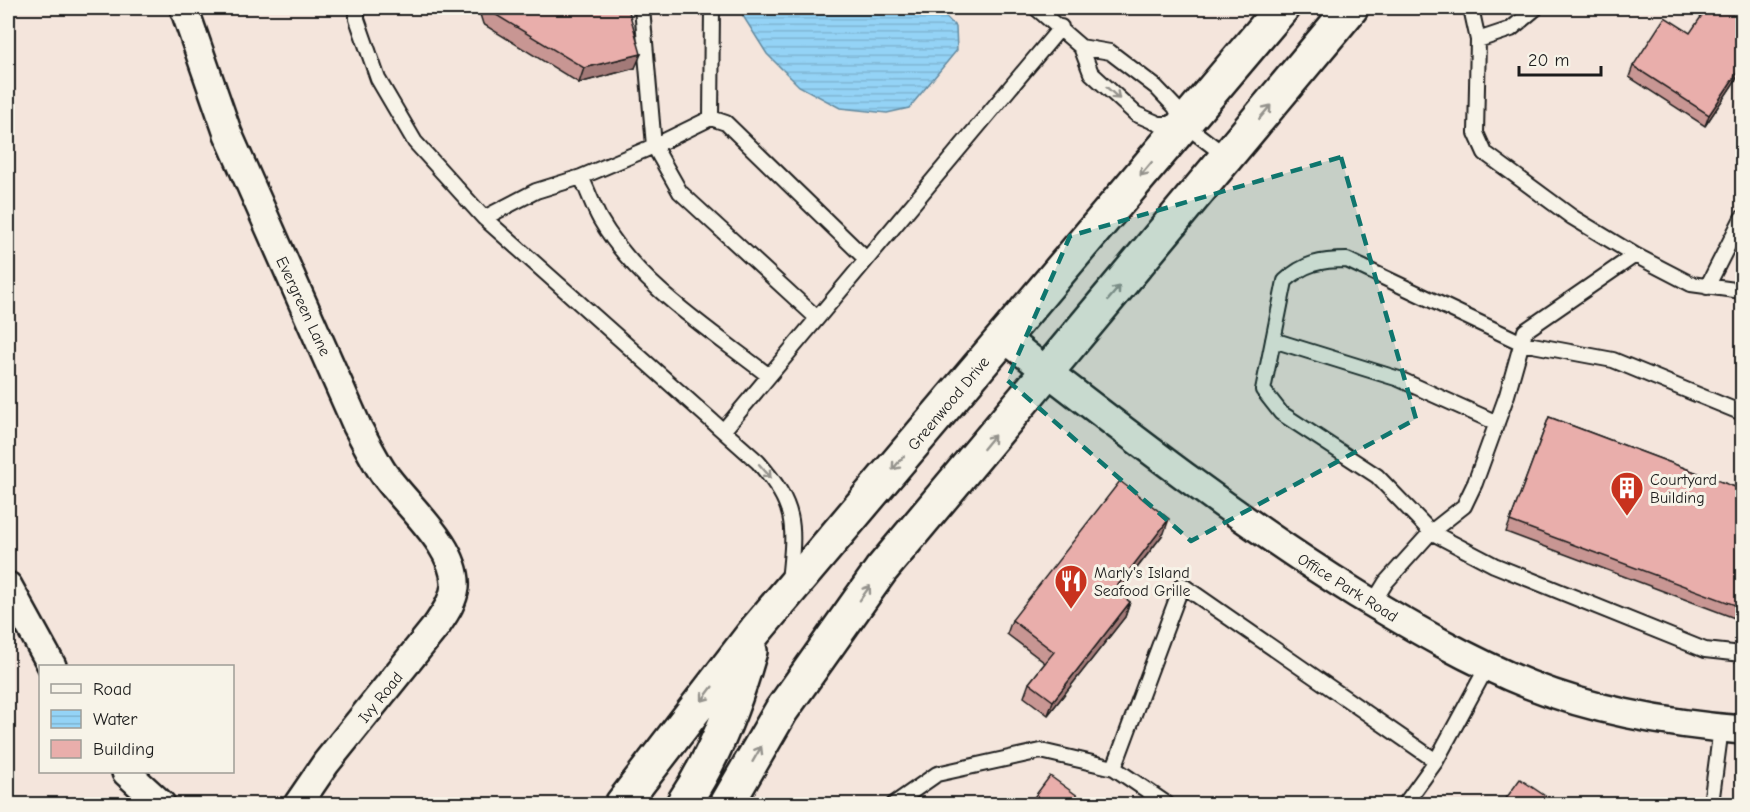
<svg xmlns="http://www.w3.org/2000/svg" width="1750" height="812" font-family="'Comic Neue',sans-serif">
	<defs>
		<pattern id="water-rules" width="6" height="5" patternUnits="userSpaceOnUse" patternTransform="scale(1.5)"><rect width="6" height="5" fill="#94d3f6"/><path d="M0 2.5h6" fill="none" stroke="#7fb5d2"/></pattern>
	</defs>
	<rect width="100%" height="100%" fill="#f4e5dc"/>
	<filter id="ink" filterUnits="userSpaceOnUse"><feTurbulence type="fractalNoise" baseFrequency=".0167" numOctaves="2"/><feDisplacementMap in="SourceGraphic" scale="12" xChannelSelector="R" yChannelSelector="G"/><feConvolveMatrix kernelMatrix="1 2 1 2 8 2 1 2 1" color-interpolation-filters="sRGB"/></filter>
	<g filter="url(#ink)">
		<path fill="url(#water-rules)" stroke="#648a9f" stroke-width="1.5" d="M 742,8 L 913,8 L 944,15 L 956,27 L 957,50 L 909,108 L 887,113 L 840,108 L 799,86 L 767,54 L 743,16 Z"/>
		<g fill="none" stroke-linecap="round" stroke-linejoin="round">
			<g stroke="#1c1c1c" stroke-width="18">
				<path id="lane" d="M 357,8 L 357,19 L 378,79 L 415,142 L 484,218 L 758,462 C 797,507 795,524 789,581
					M 712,8 L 711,118 L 726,123 L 866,259
					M 1036,8 L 1081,47 L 1091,73 L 1136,114 L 1159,124 L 1181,124
					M 1471,8 L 1478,40 L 1511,29 L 1536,8
					M 1478,40 L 1476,133 L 1485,153 L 1572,217 L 1635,255
					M 1081,47 L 1110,52 L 1156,87 L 1175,107 L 1184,124 L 1227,157
					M 711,118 L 654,146 L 680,192 L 817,318
					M 581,177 C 588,191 593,206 600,219 C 638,285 710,330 769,376
					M 484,218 L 536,191 L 581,177 L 654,146 L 642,8
					M 1707,287 L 1742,218
					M 1742,291 L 1691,284 L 1635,255 L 1525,331 L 1507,395 L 1475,483 L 1464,506 L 1431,532 L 1377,476 L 1281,413 L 1263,390 L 1285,281 C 1304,263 1321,260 1347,260 L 1522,343 L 1613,360 L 1742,413
					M 1273,340 L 1399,379 L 1497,423
					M 723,431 L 1061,27
					M 1373,603 L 1386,582 L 1431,532 L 1494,565 L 1705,650 L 1742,654
					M 1114,768 L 1182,585 L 1436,761
					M 894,804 L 937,774 L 1041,751 L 1114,768 L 1167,804
					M 1405,804 L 1436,761 L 1488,665
					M 1711,804 L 1721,728"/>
			</g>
			<g stroke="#1c1c1c" stroke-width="32">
				<path id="street" d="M 184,8 L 228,134 L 357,426 C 365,441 373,457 382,471 C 403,503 458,546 455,587 C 453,602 445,613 437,625 L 326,763 L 298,804
					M 1004,338 C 1119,427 1233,517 1357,594 C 1412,627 1470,661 1530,685 C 1598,712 1670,724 1742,730
					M 8,586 L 52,666
					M 126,772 L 161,804"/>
			</g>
			<g stroke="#1c1c1c" stroke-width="38">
				<path id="secondary" d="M 622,804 L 756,630 L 1282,8
					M 683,804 C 713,759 735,704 750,651
					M 727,804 L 781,711 L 881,570 L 1351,8"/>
			</g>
			<use href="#lane" stroke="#f7f3e8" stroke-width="14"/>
			<use href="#street" stroke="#f7f3e8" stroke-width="27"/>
			<use href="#secondary" stroke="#f7f3e8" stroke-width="33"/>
		</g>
		<path fill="#c89693" stroke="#1c1c1c" stroke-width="1.5" d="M 478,8 L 628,8 L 635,68 L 579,83 L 483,24 Z
			M 1668,8 L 1679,8 L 1676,12 Z
			M 1743,8 L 1743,69 L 1705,126 L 1629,77 L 1633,66 L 1690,33 Z
			M 1549,417 L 1743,490 L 1743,613 L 1740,620 L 1506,532 Z
			M 1164,533 L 1118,593 L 1130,602 L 1125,617 L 1048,715 L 1024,697 L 1029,683 L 1045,663 L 1007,634 L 1012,620 Z"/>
		<path fill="#a37a78" stroke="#1c1c1c" stroke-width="1.5" d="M 641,54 L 635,68 L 579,83 L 584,68 Z
			M 1743,64 L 1743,69 L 1705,126 L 1709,115 Z
			M 1169,519 L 1164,533 L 1109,604 L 1114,590 Z
			M 1130,602 L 1125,617 L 1048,715 L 1053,701 Z"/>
		<path fill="#e9aeab" stroke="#1c1c1c" stroke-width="1.5" d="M 487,8 L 628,8 L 641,54 L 584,68 L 488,10 Z
			M 1707,8 L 1743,8 L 1743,64 L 1709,115 L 1633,66 L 1665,17 L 1690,33 Z
			M 1549,417 L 1743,490 L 1743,608 L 1510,521 Z
			M 1120,481 L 1169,519 L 1114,590 L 1130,602 L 1053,701 L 1029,683 L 1054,652 L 1012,620 Z
			M 1050,776 L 1089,804 L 1029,804 Z
			M 1520,779 L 1557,804 L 1502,804 Z"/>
		<defs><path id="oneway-shaft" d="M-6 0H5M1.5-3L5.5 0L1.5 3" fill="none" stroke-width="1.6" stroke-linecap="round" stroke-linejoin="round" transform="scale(1.5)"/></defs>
		<g stroke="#94928c">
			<use href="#oneway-shaft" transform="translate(1113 93) rotate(42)"/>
			<use href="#oneway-shaft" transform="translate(1265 112) rotate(-50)"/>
			<use href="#oneway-shaft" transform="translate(1146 169) rotate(130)"/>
			<use href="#oneway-shaft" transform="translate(1114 293) rotate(-50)"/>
			<use href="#oneway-shaft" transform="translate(989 442) rotate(-51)"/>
			<use href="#oneway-shaft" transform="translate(898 463) rotate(130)"/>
			<use href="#oneway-shaft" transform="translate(765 471) rotate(49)"/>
			<use href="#oneway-shaft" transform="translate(865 593) rotate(-55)"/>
			<use href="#oneway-shaft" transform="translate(707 694) rotate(127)"/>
			<use href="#oneway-shaft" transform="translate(757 754) rotate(-60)"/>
		</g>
	</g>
	<path fill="#0f766e" fill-opacity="0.2" stroke="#0f766e" stroke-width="4.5" stroke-dasharray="12 8" stroke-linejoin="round" d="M 1341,157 L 1416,419 L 1191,541 L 1007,380 L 1070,236 Z"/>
	<defs>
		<g id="building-pin" transform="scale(1.725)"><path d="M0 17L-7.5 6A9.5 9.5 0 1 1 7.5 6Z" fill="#c8321e" stroke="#f7f3e8"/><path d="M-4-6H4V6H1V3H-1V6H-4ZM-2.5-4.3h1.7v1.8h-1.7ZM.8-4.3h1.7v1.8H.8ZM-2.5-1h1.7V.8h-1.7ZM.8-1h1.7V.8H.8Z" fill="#fff"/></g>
		<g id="restaurant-pin" transform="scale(1.725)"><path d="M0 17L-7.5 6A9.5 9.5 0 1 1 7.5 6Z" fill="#c8321e" stroke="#f7f3e8"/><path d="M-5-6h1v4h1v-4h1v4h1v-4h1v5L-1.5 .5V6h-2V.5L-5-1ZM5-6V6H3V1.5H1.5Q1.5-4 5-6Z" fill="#fff"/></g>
	</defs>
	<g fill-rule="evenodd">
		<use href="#building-pin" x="1627" y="488"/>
		<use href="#restaurant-pin" x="1071" y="581"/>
	</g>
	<g text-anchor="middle" stroke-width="6" stroke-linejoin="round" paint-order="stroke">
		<g font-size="16" fill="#1c1c1c" stroke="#f7f3e8">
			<text transform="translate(304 306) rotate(65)" y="6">Evergreen Lane</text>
			<text transform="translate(948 403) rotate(-50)" y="6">Greenwood Drive</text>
			<text transform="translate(1348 587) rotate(32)" y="6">Office Park Road</text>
			<text transform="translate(380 697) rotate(-51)" y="6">Ivy Road</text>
		</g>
		<g font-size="16" fill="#1c1c1c" stroke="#f7f3e8" text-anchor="start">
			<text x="1650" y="485">Courtyard<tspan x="1650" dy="18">Building</tspan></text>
			<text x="1094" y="578">Marly's Island<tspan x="1094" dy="18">Seafood Grille</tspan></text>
		</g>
	</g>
	<rect width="1750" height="812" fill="none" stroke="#f7f3e8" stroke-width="30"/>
	<rect x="15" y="15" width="1720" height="782" fill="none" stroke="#1c1c1c" stroke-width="2" filter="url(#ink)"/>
	<rect x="39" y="665" width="195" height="108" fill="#f7f3e8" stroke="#9f9d96" stroke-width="1.5"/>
	<rect x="51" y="684" width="30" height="9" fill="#f7f3e8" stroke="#9f9d96" stroke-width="1.5"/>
	<text x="93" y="695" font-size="18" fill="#1c1c1c">Road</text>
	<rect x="51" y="710" width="30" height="18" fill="url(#water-rules)" stroke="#9f9d96" stroke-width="1.5"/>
	<text x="93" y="725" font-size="18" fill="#1c1c1c">Water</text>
	<rect x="51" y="740" width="30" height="18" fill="#e9aeab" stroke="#9f9d96" stroke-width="1.5"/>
	<text x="93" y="755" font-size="18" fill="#1c1c1c">Building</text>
	<path d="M1519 66v9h82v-9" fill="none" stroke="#1c1c1c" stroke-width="3"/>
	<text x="1528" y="66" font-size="18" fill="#1c1c1c" stroke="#f7f3e8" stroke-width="4.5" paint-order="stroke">20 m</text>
</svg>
